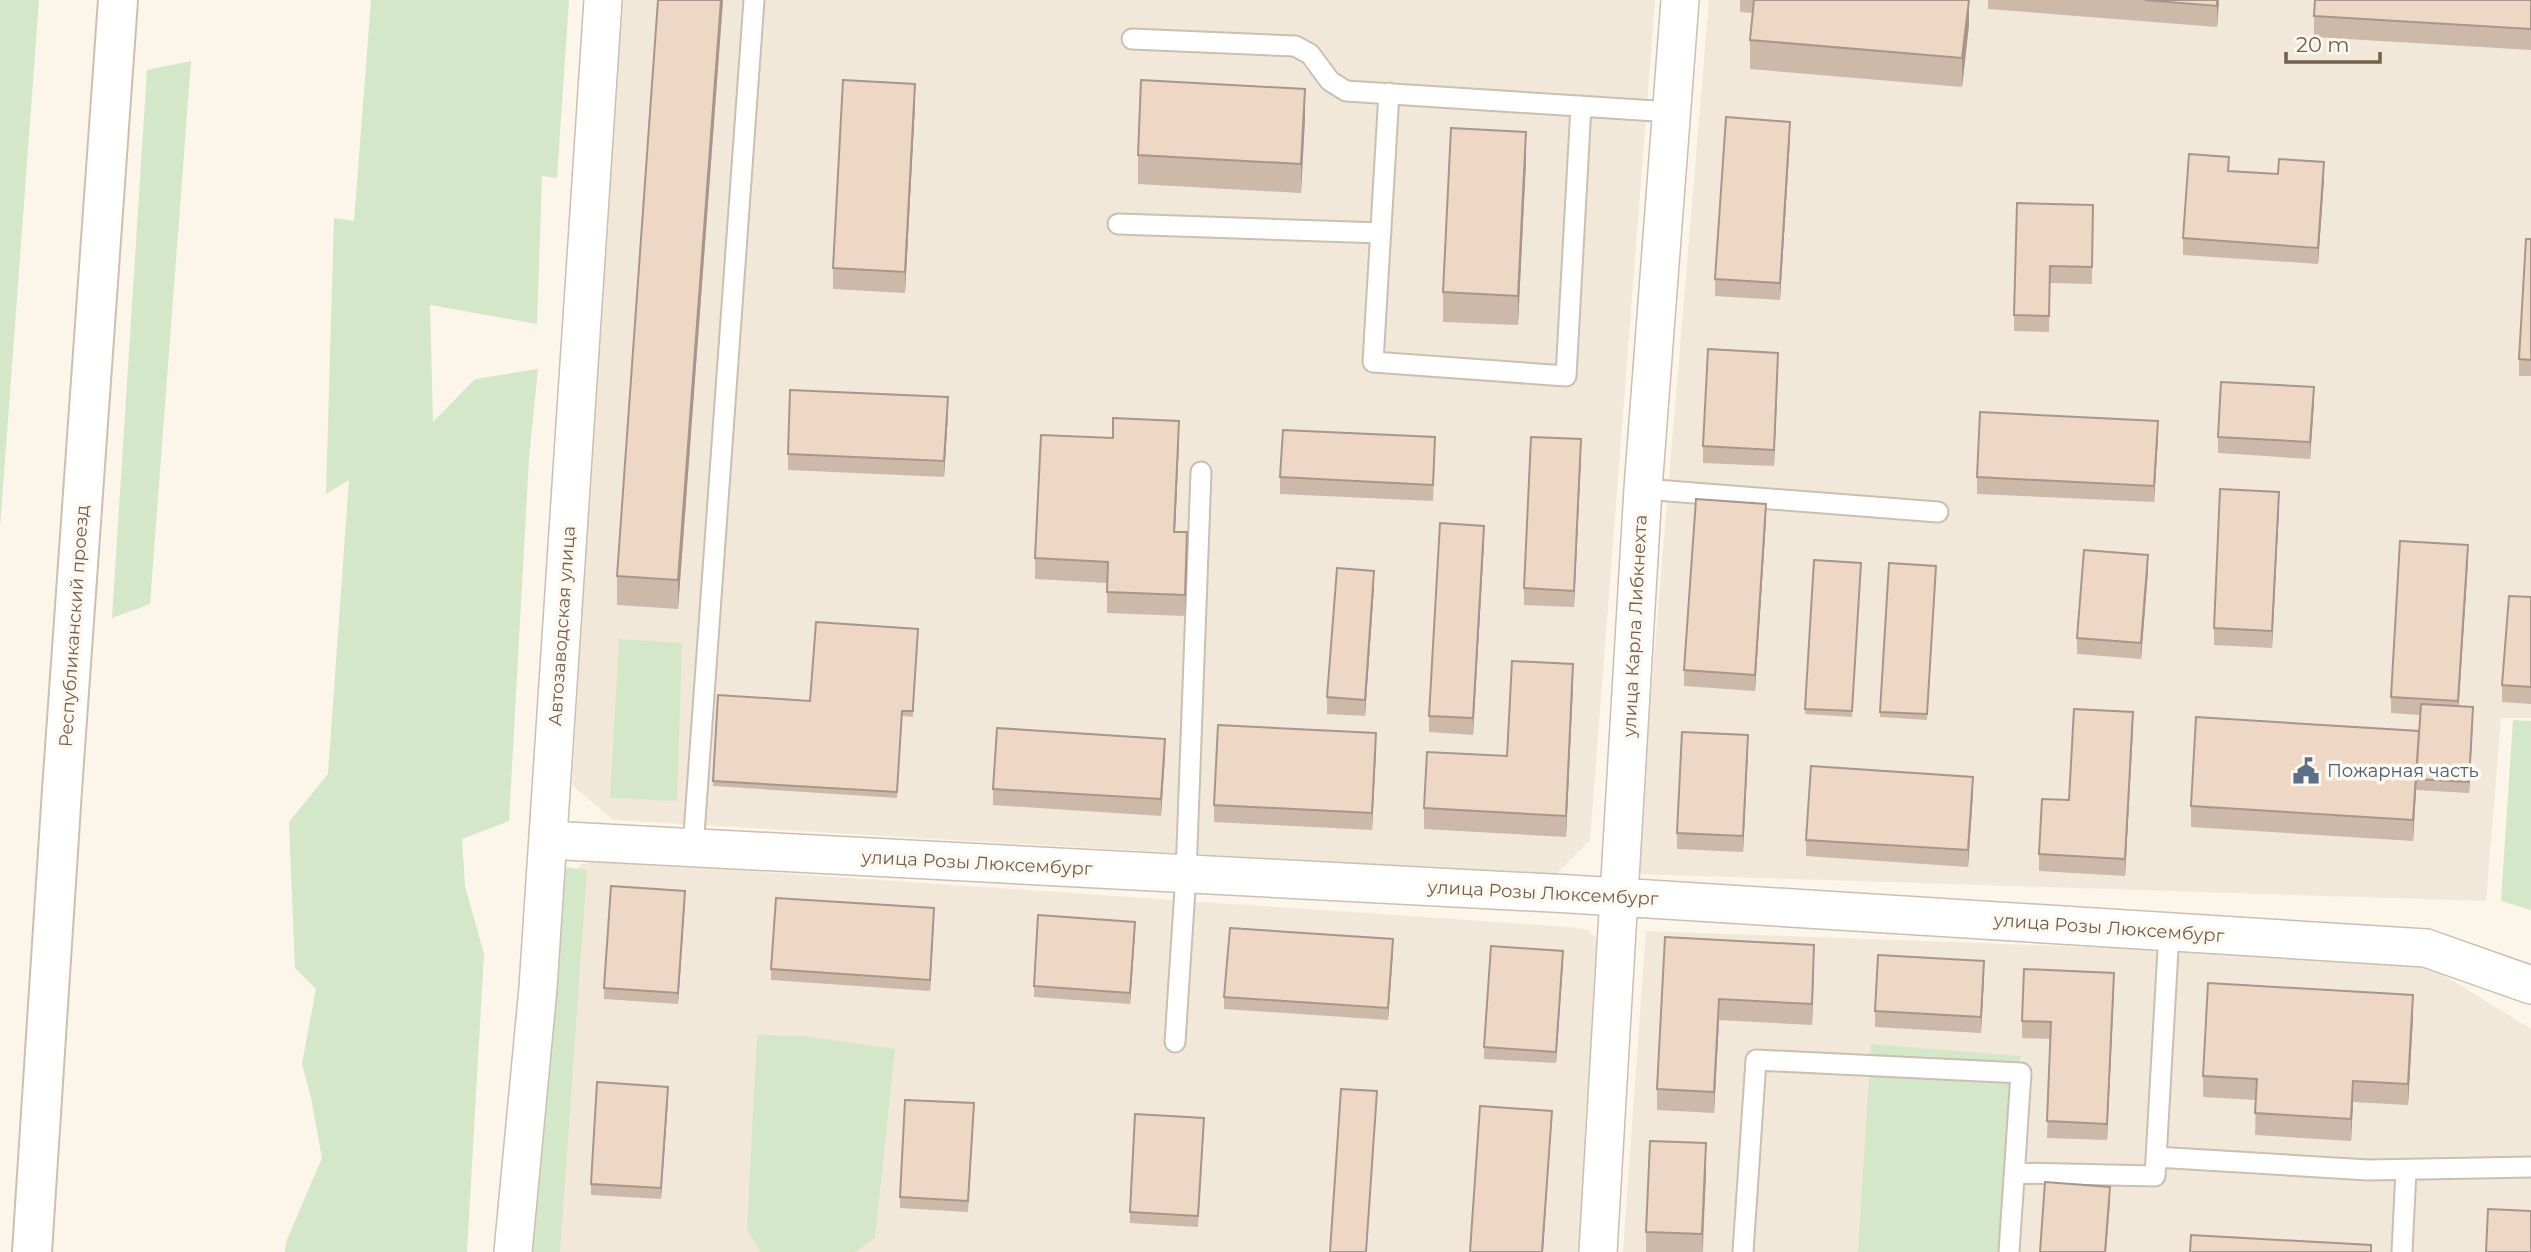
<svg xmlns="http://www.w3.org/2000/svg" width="2531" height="1252" font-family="Montserrat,sans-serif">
	<rect width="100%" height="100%" fill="#fbf5ea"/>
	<path fill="#f2e8d9" d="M 620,0 L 1655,0 L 1590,840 L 1555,875 L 613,820 L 572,785 Z
		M 1709,0 L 2531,0 L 2531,718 L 2501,718 L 2486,901 L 1636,874 Z
		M 601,861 L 1569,927 L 1588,930 L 1597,939 L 1599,957 L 1579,1252 L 547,1252 L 576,870 L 582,864 Z
		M 1646,931 L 2418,959 L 2531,1029 L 2531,1252 L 1623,1252 Z"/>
	<path fill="#d4e7c9" d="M 0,0 L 39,0 L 0,528 Z
		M 371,0 L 569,0 L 557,178 L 542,176 L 537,324 L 430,305 L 433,422 L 475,379 L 538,369 L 529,458 L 509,821 L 462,839 L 465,886 L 484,954 L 467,1252 L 285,1252 L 286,1242 L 322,1158 L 311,1098 L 302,1064 L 316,989 L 295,968 L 289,822 L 328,774 L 349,480 L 326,494 L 334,218 L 354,221 Z
		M 191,61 L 150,604 L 112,618 L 147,70 Z
		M 619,639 L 682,643 L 677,801 L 610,798 Z
		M 2513,720 L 2531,721 L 2531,910 L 2501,901 Z
		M 556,866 L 587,870 L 560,1252 L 528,1252 Z
		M 757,1035 L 804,1036 L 895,1049 L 875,1238 L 855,1252 L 760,1252 L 747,1229 Z
		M 1871,1044 L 2020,1056 L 2010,1252 L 1858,1252 Z"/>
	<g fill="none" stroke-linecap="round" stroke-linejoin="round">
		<g stroke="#ccbeb1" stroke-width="23">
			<path id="lane" d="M 1132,39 L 1295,46 L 1310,54 L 1330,81 L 1346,91 L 1671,112
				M 1389,93 L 1373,362 L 1566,376 L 1581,106
				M 1118,224 L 1381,233
				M 1643,489 L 1938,512
				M 693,848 L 754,0
				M 1175,1042 L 1186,874 L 1201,472
				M 2156,1157 L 2368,1170 L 2531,1167
				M 2015,1173 L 2155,1176 L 2169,932
				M 1743,1252 L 1756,1060 L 2021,1073 L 2009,1252
				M 2402,1252 L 2406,1170"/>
		</g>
		<g stroke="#ccbeb1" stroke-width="40">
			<path id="street" d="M 548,840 L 1570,894 L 2426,948 L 2531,985
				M 513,1252 L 538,988 L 603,0
				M 1598,1252 L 1643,489 L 1680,0"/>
		</g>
		<g stroke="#cebfae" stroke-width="42">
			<path id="secondary" d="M 32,1252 L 62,790 L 118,0"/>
		</g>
		<use href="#lane" stroke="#fff" stroke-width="19"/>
		<use href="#street" stroke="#fff" stroke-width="37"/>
		<use href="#secondary" stroke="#fff" stroke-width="38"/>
	</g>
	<path fill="#cdb9a9" d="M 723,0 L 678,609 L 617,605 L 617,576 Z
		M 1740,0 L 1969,0 L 1969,25 L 1962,87 L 1750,69 L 1750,40 L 1753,13 L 1740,12 Z
		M 1988,0 L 2219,0 L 2217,27 L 1988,9 Z
		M 2531,0 L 2531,50 L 2314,37 L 2314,16 Z
		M 915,105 L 905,293 L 833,289 L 833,268 Z
		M 1305,118 L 1301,193 L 1138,184 L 1138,155 Z
		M 1790,138 L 1780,300 L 1715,296 L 1715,279 Z
		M 1526,161 L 1518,325 L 1443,322 L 1443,292 Z
		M 2229,171 L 2324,179 L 2318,264 L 2183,255 L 2183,238 Z
		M 2093,205 L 2092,284 L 2050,283 L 2049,332 L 2014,331 L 2014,315 Z
		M 2531,239 L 2531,376 L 2519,376 L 2519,359 Z
		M 1778,369 L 1774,466 L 1703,463 L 1703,446 Z
		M 2314,403 L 2310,459 L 2218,453 L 2218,437 Z
		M 948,414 L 944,477 L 788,470 L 788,454 Z
		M 2158,437 L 2154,502 L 1977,494 L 1977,477 Z
		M 1179,442 L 1175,532 L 1187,553 L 1185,616 L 1107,613 L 1107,583 L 1035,579 L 1035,558 Z
		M 1435,454 L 1433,501 L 1280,494 L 1280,477 Z
		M 1581,456 L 1574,607 L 1524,605 L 1524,588 Z
		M 2279,508 L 2272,648 L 2214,645 L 2214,628 Z
		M 1766,520 L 1755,691 L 1684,686 L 1684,670 Z
		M 1484,542 L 1473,735 L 1429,732 L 1429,716 Z
		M 1814,560 L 1861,563 L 1852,717 L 1805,714 Z
		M 2468,561 L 2458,706 L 2473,719 L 2469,793 L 2416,790 L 2413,841 L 2191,827 L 2191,806 L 2419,741 L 2420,715 L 2391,713 L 2391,697 Z
		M 1889,563 L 1936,566 L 1927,720 L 1880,717 Z
		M 2148,571 L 2141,659 L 2077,654 L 2077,638 Z
		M 1374,587 L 1365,716 L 1327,714 L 1327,697 Z
		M 2531,597 L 2531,704 L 2502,702 L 2502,685 Z
		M 918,629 L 913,713 L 913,717 L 902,716 L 897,798 L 713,786 L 718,695 L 810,701 Z
		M 1573,685 L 1566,837 L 1424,829 L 1424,808 L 1507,756 Z
		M 2133,728 L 2125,876 L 2039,871 L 2039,854 Z
		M 1376,750 L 1372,830 L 1214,822 L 1214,805 Z
		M 1748,752 L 1743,852 L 1677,849 L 1677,833 Z
		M 1165,755 L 1161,816 L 993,805 L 993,789 Z
		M 1973,793 L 1968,867 L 1806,856 L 1806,840 Z
		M 685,902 L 678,1004 L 604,999 L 604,988 Z
		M 934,919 L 930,991 L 771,980 L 771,969 Z
		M 1135,933 L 1130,1004 L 1034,997 L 1034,986 Z
		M 1665,937 L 1814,966 L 1812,1025 L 1719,1020 L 1714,1113 L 1657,1110 L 1657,1089 Z
		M 1393,951 L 1388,1020 L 1224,1009 L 1224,997 Z
		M 1563,962 L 1556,1063 L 1484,1059 L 1484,1047 Z
		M 1984,977 L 1981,1033 L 1875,1027 L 1875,1011 Z
		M 2114,989 L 2107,1140 L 2047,1138 L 2050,1039 L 2022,1038 L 2022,1021 Z
		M 2413,1017 L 2408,1105 L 2353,1102 L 2351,1141 L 2255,1135 L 2256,1100 L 2203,1097 L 2203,1076 Z
		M 668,1098 L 661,1199 L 591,1195 L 591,1184 Z
		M 974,1115 L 968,1212 L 900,1208 L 900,1197 Z
		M 1204,1129 L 1198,1227 L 1130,1223 L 1130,1212 Z
		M 1706,1172 L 1703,1252 L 1646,1252 L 1646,1232 Z"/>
	<path fill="#a79689" d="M 721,0 L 723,0 L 678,609 L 678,580 Z
		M 1969,0 L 1969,25 L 1962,87 L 1962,58 Z
		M 2217,0 L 2219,0 L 2217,27 Z
		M 915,84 L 915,105 L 905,293 L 905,272 Z
		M 1305,89 L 1305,118 L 1301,193 L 1301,164 Z
		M 1790,122 L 1790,138 L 1780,300 L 1780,283 Z
		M 1526,132 L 1526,161 L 1518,325 L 1518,296 Z
		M 2324,162 L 2324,179 L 2318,264 L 2318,248 Z
		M 1778,353 L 1778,369 L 1774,466 L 1774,450 Z
		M 2314,387 L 2314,403 L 2310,459 L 2310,442 Z
		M 948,397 L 948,414 L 944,477 L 944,461 Z
		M 1179,421 L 1179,442 L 1174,553 L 1174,532 Z
		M 2158,421 L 2158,437 L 2154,502 L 2154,486 Z
		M 1581,439 L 1581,456 L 1574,607 L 1574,591 Z
		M 2279,492 L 2279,508 L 2272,648 L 2272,631 Z
		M 1766,504 L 1766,520 L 1755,691 L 1755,675 Z
		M 1484,526 L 1484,542 L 1473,735 L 1473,718 Z
		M 1187,532 L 1187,553 L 1185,616 L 1185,595 Z
		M 2468,545 L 2468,561 L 2458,717 L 2458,701 Z
		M 2148,555 L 2148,571 L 2141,659 L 2141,643 Z
		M 1374,571 L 1374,587 L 1365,716 L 1365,700 Z
		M 1573,664 L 1573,685 L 1566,837 L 1566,816 Z
		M 2473,707 L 2473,719 L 2469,793 L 2469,782 Z
		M 2133,712 L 2133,728 L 2125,876 L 2125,859 Z
		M 2419,731 L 2416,790 L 2413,841 L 2413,820 Z
		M 1376,733 L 1376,750 L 1372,830 L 1372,813 Z
		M 1748,735 L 1748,752 L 1743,852 L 1743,836 Z
		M 1165,739 L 1165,755 L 1161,816 L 1161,799 Z
		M 1973,777 L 1973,793 L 1968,867 L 1968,850 Z
		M 685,891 L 685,902 L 678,1004 L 678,993 Z
		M 934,908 L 934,919 L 930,991 L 930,980 Z
		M 1135,922 L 1135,933 L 1130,1004 L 1130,993 Z
		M 1393,939 L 1393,951 L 1388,1020 L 1388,1008 Z
		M 1814,945 L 1814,966 L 1812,1025 L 1812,1004 Z
		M 1563,951 L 1563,962 L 1556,1063 L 1556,1052 Z
		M 1984,961 L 1984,977 L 1981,1033 L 1981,1017 Z
		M 2114,973 L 2114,989 L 2107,1140 L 2107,1124 Z
		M 2413,995 L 2413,1017 L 2408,1105 L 2408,1084 Z
		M 1719,999 L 1719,1020 L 1714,1113 L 1714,1092 Z
		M 2353,1081 L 2353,1102 L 2351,1141 L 2351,1119 Z
		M 668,1087 L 668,1098 L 661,1199 L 661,1188 Z
		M 1552,1111 L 1543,1252 L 1542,1252 Z
		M 1706,1143 L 1706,1172 L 1702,1252 L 1702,1234 Z
		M 2110,1187 L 2110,1203 L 2106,1252 L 2105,1252 Z"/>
	<path fill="#eed7c4" stroke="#a79689" stroke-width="2" d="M 658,0 L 721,0 L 678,580 L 617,576 Z
		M 1754,0 L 1969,0 L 1962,58 L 1750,40 Z
		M 2145,0 L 2217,0 L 2217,6 Z
		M 2315,0 L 2531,0 L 2531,29 L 2314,16 Z
		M 843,80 L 915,84 L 905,272 L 833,268 Z
		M 1141,80 L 1305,89 L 1301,164 L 1138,155 Z
		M 1726,117 L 1790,122 L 1780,283 L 1715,279 Z
		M 1451,128 L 1526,132 L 1518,296 L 1443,292 Z
		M 2189,154 L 2229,157 L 2228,171 L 2278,174 L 2279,159 L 2324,162 L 2318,248 L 2183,238 Z
		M 2017,203 L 2093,205 L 2092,267 L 2050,266 L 2049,316 L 2014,315 Z
		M 2526,239 L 2531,239 L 2531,360 L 2519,359 Z
		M 1708,349 L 1778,353 L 1774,450 L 1703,446 Z
		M 2221,382 L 2314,387 L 2310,442 L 2218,437 Z
		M 790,390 L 948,397 L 944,461 L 788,454 Z
		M 1980,412 L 2158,421 L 2154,486 L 1977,477 Z
		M 1113,418 L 1179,421 L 1174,532 L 1187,532 L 1185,595 L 1107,592 L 1108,562 L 1035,558 L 1041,435 L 1113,438 Z
		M 1283,430 L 1435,437 L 1433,485 L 1280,477 Z
		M 1531,437 L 1581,439 L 1574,591 L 1524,588 Z
		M 2220,489 L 2279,492 L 2272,631 L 2214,628 Z
		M 1696,499 L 1766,504 L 1755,675 L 1684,670 Z
		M 1440,523 L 1484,526 L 1473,718 L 1429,716 Z
		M 2400,541 L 2468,545 L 2458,701 L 2391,697 Z
		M 2084,550 L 2148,555 L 2141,643 L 2077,638 Z
		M 1814,560 L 1861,563 L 1852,711 L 1805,709 Z
		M 1889,563 L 1936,566 L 1927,714 L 1880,712 Z
		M 1337,568 L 1374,571 L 1365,700 L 1327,697 Z
		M 2509,596 L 2531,597 L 2531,687 L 2502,685 Z
		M 816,622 L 918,629 L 913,707 L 913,711 L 902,711 L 897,792 L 713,781 L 718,695 L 810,701 Z
		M 1512,661 L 1573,664 L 1566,816 L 1424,808 L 1427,752 L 1507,756 Z
		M 2421,704 L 2473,707 L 2469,782 L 2416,779 Z
		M 2074,709 L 2133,712 L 2125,859 L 2039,854 L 2042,799 L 2069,800 Z
		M 2196,717 L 2419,731 L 2413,820 L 2191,806 Z
		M 1218,725 L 1376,733 L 1372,813 L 1214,805 Z
		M 997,728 L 1165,739 L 1161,799 L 993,789 Z
		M 1682,732 L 1748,735 L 1743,836 L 1677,833 Z
		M 1811,766 L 1973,777 L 1968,850 L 1806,840 Z
		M 611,886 L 685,891 L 678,993 L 604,988 Z
		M 776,898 L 934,908 L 930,980 L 771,969 Z
		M 1038,915 L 1135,922 L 1130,993 L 1034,986 Z
		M 1230,928 L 1393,939 L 1388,1008 L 1224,997 Z
		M 1665,937 L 1814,945 L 1812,1004 L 1719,999 L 1714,1092 L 1657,1089 Z
		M 1491,946 L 1563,951 L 1556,1052 L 1484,1047 Z
		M 1878,955 L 1984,961 L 1981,1017 L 1875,1011 Z
		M 2024,969 L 2114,973 L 2107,1124 L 2047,1121 L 2051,1022 L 2022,1021 Z
		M 2208,983 L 2413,995 L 2408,1084 L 2353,1081 L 2351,1119 L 2255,1113 L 2257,1079 L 2203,1076 Z
		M 597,1082 L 668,1087 L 661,1188 L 591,1184 Z
		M 1341,1089 L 1377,1091 L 1366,1252 L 1330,1252 Z
		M 905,1100 L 974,1103 L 968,1201 L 900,1197 Z
		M 1480,1106 L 1552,1111 L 1542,1252 L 1470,1252 Z
		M 1135,1114 L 1204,1118 L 1198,1216 L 1130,1212 Z
		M 1650,1141 L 1706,1143 L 1702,1234 L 1646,1232 Z
		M 2045,1182 L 2110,1187 L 2105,1252 L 2040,1252 Z
		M 2488,1209 L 2531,1211 L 2531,1252 L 2486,1252 Z
		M 2191,1235 L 2371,1245 L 2371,1252 L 2190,1252 Z"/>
	<defs>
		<g id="civic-bare" transform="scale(2.1)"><path d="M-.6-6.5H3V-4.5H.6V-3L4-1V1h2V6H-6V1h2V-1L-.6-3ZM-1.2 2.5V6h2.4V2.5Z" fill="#5c6f8a" stroke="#fdf9f0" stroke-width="2.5" paint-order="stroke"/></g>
	</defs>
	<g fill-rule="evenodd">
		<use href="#civic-bare" x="2306" y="771"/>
	</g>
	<g text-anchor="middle" stroke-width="7" stroke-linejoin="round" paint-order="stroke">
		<g font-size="18" fill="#735e4f" stroke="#fdf9f0">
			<text transform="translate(74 626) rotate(-86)" y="6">Республиканский проезд</text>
			<text transform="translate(562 626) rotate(-86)" y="6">Автозаводская улица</text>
			<text transform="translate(1635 626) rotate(-87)" y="6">улица Карла Либкнехта</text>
			<text transform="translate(977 863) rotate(3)" y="6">улица Розы Люксембург</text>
			<text transform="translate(1543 893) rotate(3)" y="6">улица Розы Люксембург</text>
			<text transform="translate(2109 928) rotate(4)" y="6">улица Розы Люксембург</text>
		</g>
		<g font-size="18" fill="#4e5e75" stroke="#fdf9f0" text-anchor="start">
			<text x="2327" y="777">Пожарная часть</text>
		</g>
	</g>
	<path d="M2286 52v10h94v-10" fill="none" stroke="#735e4f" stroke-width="3.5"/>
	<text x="2296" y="52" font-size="21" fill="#735e4f" stroke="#fdf9f0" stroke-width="5" paint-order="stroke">20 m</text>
</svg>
